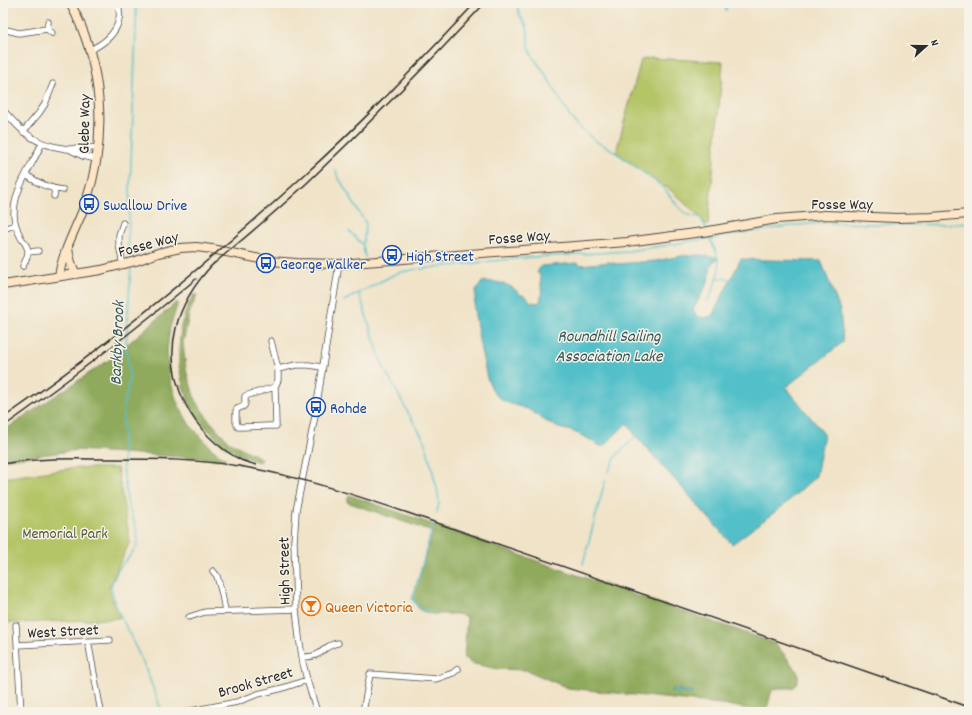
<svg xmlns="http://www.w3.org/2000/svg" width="972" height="715" font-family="Dekko,sans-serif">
	<rect width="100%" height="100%" fill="#f7f3e8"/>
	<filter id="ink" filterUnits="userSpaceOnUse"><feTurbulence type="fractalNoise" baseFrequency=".025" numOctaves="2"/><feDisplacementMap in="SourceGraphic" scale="8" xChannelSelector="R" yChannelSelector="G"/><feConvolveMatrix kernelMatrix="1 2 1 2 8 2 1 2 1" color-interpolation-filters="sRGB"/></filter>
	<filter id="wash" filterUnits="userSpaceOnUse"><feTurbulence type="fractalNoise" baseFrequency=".012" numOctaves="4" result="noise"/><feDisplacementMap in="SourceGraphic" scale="16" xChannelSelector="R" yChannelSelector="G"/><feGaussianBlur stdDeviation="0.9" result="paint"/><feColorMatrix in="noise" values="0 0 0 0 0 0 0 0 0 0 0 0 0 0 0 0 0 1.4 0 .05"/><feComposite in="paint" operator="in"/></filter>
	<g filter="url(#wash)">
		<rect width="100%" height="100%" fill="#f0e3c8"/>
		<path fill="#b4c568" stroke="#70784a" d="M 651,58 L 723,62 L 708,225 L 705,225 L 700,217 L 667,187 L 663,187 L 616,152 L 641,60 Z
			M 74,468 L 117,468 L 130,541 L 109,587 L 114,606 L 120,618 L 110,619 L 17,623 L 3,622 L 3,478 Z"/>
		<path fill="#8faa5c" stroke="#5d6a44" d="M 193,295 L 197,295 L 189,314 L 183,343 L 186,370 L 194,396 L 200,407 L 208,419 L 228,441 L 262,459 L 258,462 L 243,456 L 224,446 L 206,428 L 192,409 L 183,386 L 179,365 L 179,350 L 181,326 L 187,308 Z
			M 177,302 L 178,303 L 170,327 L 167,350 L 169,377 L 177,402 L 189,424 L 212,449 L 227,460 L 78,450 L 3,460 L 3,431 L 109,360 Z
			M 349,495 L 620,590 L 726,626 L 774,643 L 784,654 L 798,673 L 798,680 L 793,688 L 778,688 L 772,690 L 766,712 L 721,704 L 568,688 L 526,670 L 498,669 L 470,663 L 467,658 L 464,659 L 467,617 L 458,614 L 431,614 L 420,610 L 412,599 L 433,532 L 347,502 Z"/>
		<path fill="#52c0c9" stroke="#3e767a" d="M 700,255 L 711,257 L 717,257 L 718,260 L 713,261 L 711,266 L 708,282 L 693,310 L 697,316 L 704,318 L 712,316 L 741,259 L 763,260 L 821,261 L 840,310 L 843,342 L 786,387 L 824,434 L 816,476 L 783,506 L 732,544 L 636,436 L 627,423 L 604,446 L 600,446 L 587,438 L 572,431 L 559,428 L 544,420 L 528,409 L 505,402 L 494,393 L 487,378 L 480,345 L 474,309 L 476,291 L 482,282 C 493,281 503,282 513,288 C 516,290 518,293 520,294 C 525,297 528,296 530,302 L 539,303 C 544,295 540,283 540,274 L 537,273 L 541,266 L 578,263 L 581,265 L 601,263 L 609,262 L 617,264 L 656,261 L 681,256 Z
			M 672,689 L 693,691 L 693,693 L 691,694 L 671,692 Z"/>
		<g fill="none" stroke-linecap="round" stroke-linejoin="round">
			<path stroke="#52c0c9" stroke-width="1.5" d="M 516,3 L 520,16 L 527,26 L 529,47 L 532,55 L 546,75 L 570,117 L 580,128 L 597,142 L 611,149 L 663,187 L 677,205 L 685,213 L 692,216 L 700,217 L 706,228
				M 726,11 L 726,3
				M 336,170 L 337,175 L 366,224 L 363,245 L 365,257
				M 349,231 L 363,245
				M 711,240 L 719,237 C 754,232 790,224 825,223 C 873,223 921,227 969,223
				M 132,258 L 128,249 L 128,244 L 136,29 L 136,3
				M 131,266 L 126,346 L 130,377 L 123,409 L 123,467 L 127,501 L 137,532 L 137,546 L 128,558 L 118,570 L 111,586 L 116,606 L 145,667 L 162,712
				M 420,269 L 521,258 L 628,251 L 662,246 L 710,238
				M 717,278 L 731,279
				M 359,293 L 379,355 L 384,368 L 412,420 L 422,436 L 427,449 L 438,493 L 439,504 L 437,512
				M 344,301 L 397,273 L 417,269
				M 708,301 C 712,291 720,276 719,265 C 719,254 712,244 708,235
				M 608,472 L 617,455 L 636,436
				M 583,564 L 605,481
				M 432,612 L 421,609 L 413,599 L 433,524"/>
		</g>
	</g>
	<g filter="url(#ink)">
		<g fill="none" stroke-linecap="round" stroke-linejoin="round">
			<g stroke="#494743" stroke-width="7">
				<path id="street" d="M 48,22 L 47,29 L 52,33
					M 3,29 L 19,33 L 47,29
					M 90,50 C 103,44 116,34 119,19 C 120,14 119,8 118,3
					M 3,110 C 19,128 29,140 52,146 C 58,147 64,149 70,149 C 80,149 89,147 98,148
					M 23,132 L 39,113 L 45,104 L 53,84
					M 71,150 L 83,156 L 96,159
					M 26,175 C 38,183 49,189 63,190
					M 54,196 L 55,189
					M 3,229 L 15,225
					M 28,252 L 38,251
					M 123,265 L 119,245 L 119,235 L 123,223
					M 23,266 C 25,262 28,256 28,252 C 28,246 24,242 21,238 C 17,230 14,223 14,214 C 14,188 32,166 42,143
					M 271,341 L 278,369
					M 275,387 L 276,426 L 268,426 L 242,427 L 238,427 L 236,422 L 236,411 L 237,409 L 244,406 L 245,403 L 245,396 L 275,387 L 278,380 L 278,369 L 296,365 L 309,365 L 322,367
					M 213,571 L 217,576 L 222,594 L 225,611
					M 189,617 L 205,612 L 296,609
					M 16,625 L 21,712
					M 88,641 L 101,712
					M 18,645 L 110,640
					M 302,657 C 307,657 313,657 318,654 C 327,649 326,645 338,643
					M 186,712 L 237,702 L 258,694 L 283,688 L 307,680
					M 317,712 L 307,680 L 303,663 L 299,637 L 296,609 L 294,542 L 296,511 L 315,416 L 339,264
					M 363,712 L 370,674 L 436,679 L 453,673 L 458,669"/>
			</g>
			<g stroke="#494743" stroke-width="10">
				<path id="secondary" d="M 68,247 C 69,258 71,265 76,274
					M 59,276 C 63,250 77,227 86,202 C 108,137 103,63 70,3
					M 3,285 L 101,270 L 136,261 L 158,253 L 180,248 L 196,247 L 212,249 L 270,261 L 297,263 L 339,264 L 627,242 L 703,232 L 777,219 L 803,217 L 825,215 L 897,218 L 931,217 L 969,214"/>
			</g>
			<use href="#street" stroke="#fff" stroke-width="5.5"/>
			<use href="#secondary" stroke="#fde5c5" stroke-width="8"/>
			<path stroke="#2b2b2b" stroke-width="1.5" d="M 214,263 C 196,282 182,302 176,328 C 163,381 193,435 241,460 C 246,462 251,463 256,465
				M 210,267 C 243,239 277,211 308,182 C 369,124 428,64 485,3
				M 3,418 C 108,345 207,264 301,178 C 362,123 419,63 475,3
				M 3,427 C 69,380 134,331 196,279
				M 3,464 C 14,462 25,460 36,460 C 60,458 85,459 109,459 C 152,459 196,459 239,466 C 298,476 355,495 411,514 L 969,707"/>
		</g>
	</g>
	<defs>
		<g id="bus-ring" transform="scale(1)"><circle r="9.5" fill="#f7f3e8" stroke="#1a4fb4" stroke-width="1.5"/><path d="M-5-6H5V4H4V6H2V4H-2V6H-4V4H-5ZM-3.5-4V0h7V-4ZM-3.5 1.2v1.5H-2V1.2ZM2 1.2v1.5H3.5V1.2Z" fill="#1a4fb4"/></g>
		<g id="bar-ring" transform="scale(1)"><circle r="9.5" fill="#f7f3e8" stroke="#e8710a" stroke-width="1.5"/><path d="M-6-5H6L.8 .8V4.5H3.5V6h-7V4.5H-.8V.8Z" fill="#e8710a"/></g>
	</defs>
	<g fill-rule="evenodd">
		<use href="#bus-ring" x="89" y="204"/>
		<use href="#bus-ring" x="392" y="255"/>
		<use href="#bus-ring" x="266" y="263"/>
		<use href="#bus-ring" x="316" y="407"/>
		<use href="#bar-ring" x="311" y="606"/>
	</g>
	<g text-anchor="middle" stroke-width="3" stroke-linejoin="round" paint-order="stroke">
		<g font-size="16" fill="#2b2b2b" stroke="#f7f3e8">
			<text transform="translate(83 124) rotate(-89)" y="6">Glebe Way</text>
			<text x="842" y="209">Fosse Way</text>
			<text transform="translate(519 236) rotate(-4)" y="6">Fosse Way</text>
			<text transform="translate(148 243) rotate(-15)" y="6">Fosse Way</text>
			<text transform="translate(283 571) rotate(-91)" y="6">High Street</text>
			<text transform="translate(63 630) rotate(-3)" y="6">West Street</text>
			<text transform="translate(255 681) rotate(-16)" y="6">Brook Street</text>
		</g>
		<g font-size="16" fill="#164399" stroke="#f7f3e8" text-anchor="start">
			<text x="103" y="210">Swallow Drive</text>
			<text x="406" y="261">High Street</text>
			<text x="280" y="269">George Walker</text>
			<text x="330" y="413">Rohde</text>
		</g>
		<g font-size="16" fill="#54593d" stroke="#f7f3e8">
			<text x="65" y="538">Memorial Park</text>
		</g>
		<g font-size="16" fill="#c56008" stroke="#f7f3e8" text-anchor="start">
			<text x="325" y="612">Queen Victoria</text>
		</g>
		<g font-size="17" font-style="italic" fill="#37585a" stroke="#f7f3e8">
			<text x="609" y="341">Roundhill Sailing<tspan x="609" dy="20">Association Lake</tspan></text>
			<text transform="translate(116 343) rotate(-88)" y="6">Barkby Brook</text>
		</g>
	</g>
	<rect width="972" height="715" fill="none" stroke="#f7f3e8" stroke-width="16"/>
	<g transform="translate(926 46) rotate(69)" stroke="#f7f3e8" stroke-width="3" paint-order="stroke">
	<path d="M0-3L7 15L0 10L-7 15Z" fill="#2b2b2b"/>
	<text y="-6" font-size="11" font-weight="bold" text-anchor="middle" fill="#2b2b2b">N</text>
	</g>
</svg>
